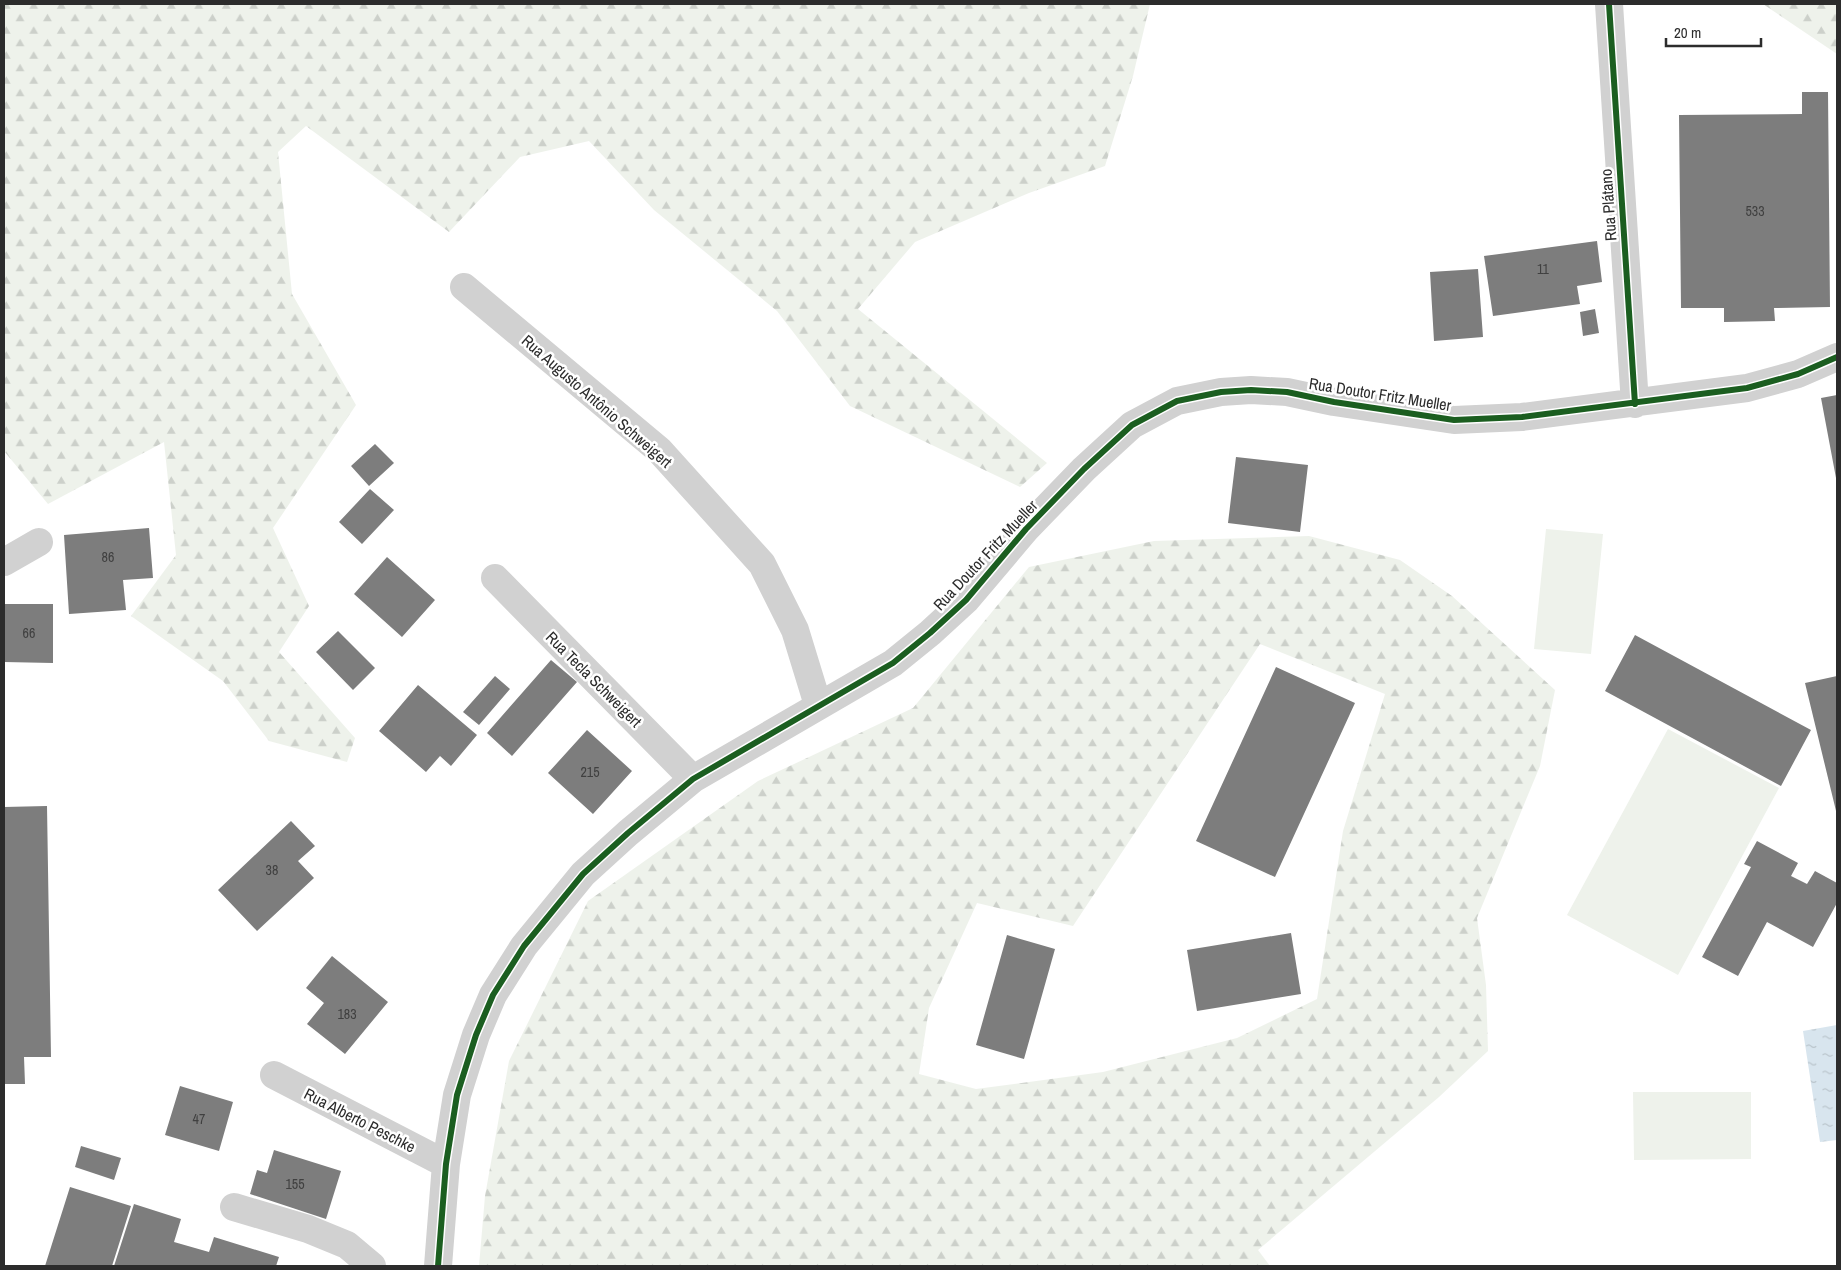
<svg xmlns="http://www.w3.org/2000/svg" width="1841" height="1270" font-family="'Archivo Narrow',sans-serif">
	<defs>
		<pattern id="forest-firs" width="22" height="20" patternUnits="userSpaceOnUse" patternTransform="scale(1.25)"><rect width="22" height="20" fill="#eef2eb"/><path d="M5 1l3.5 6h-7zM16 11l3.5 6h-7z" fill="#ccd0ca"/></pattern>
		<pattern id="water-ripples" width="26" height="14" patternUnits="userSpaceOnUse" patternTransform="scale(1.25)"><rect width="26" height="14" fill="#d8e5ee"/><path d="M2 4q2-2 4 0t4 0M15 11q2-2 4 0t4 0" fill="none" stroke="#bac5cc"/></pattern>
	</defs>
	<rect width="100%" height="100%" fill="#fff"/>
	<path fill="#eef2eb" d="M 1546,529 L 1603,534 L 1591,654 L 1534,649 Z
		M 1668,729 L 1779,788 L 1678,975 L 1567,915 Z
		M 1633,1092 L 1751,1092 L 1751,1159 L 1634,1160 Z"/>
	<path fill="url(#forest-firs)" fill-rule="evenodd" d="M 4,4 L 1150,4 L 1133,76 L 1105,166 L 1029,193 L 915,242 L 858,309 L 1047,463 L 1020,487 L 850,406 L 777,311 L 654,210 L 589,141 L 520,157 L 449,232 L 306,126 L 278,152 L 292,294 L 356,405 L 273,528 L 309,606 L 279,652 L 355,738 L 347,762 L 269,741 L 223,681 L 131,616 L 176,555 L 164,442 L 48,504 L 4,451 Z
		M 1763,4 L 1837,4 L 1837,54 Z
		M 1309,536 L 1400,560 L 1452,596 L 1555,690 L 1540,766 L 1477,918 L 1486,985 L 1488,1051 L 1439,1097 L 1258,1250 L 1270,1266 L 479,1266 L 485,1196 L 509,1061 L 588,901 L 758,781 L 913,708 L 1029,567 L 1154,541 ZM 1260,644 L 1385,694 L 1343,831 L 1317,999 L 1237,1038 L 1103,1072 L 976,1089 L 919,1074 L 929,1008 L 977,903 L 1073,926 Z"/>
	<path fill="url(#water-ripples)" d="M 1837,1025 L 1837,1140 L 1820,1142 L 1803,1031 Z"/>
	<path fill="#7d7d7d" d="M 1802,92 L 1828,92 L 1830,307 L 1774,308 L 1775,321 L 1724,322 L 1724,308 L 1681,308 L 1679,115 L 1802,114 Z
		M 1597,241 L 1602,282 L 1577,286 L 1580,304 L 1493,316 L 1484,256 Z
		M 1478,269 L 1483,337 L 1434,341 L 1430,272 Z
		M 1595,309 L 1599,333 L 1583,336 L 1580,312 Z
		M 1837,395 L 1837,478 L 1836,478 L 1821,398 Z
		M 375,444 L 394,463 L 369,486 L 351,466 Z
		M 1236,457 L 1308,465 L 1300,532 L 1228,523 Z
		M 370,489 L 394,510 L 362,544 L 339,522 Z
		M 149,528 L 153,578 L 123,580 L 126,610 L 69,614 L 64,535 Z
		M 387,557 L 435,600 L 402,637 L 354,594 Z
		M 4,604 L 53,604 L 53,663 L 4,662 Z
		M 338,631 L 375,668 L 353,690 L 316,652 Z
		M 1635,635 L 1811,730 L 1781,786 L 1605,691 Z
		M 551,660 L 577,682 L 512,756 L 487,733 Z
		M 1276,667 L 1355,703 L 1275,877 L 1196,841 Z
		M 495,676 L 510,689 L 479,725 L 463,712 Z
		M 1837,676 L 1837,815 L 1805,683 Z
		M 418,685 L 477,735 L 451,766 L 440,756 L 426,772 L 379,731 Z
		M 587,730 L 632,771 L 593,814 L 548,773 Z
		M 47,806 L 51,1057 L 24,1057 L 25,1084 L 4,1084 L 4,807 Z
		M 291,821 L 315,846 L 298,861 L 314,878 L 257,931 L 218,890 Z
		M 1757,841 L 1798,863 L 1791,876 L 1807,884 L 1815,871 L 1837,883 L 1837,903 L 1813,947 L 1767,922 L 1738,976 L 1702,957 L 1751,867 L 1744,864 Z
		M 1291,933 L 1301,994 L 1197,1011 L 1187,950 Z
		M 1007,935 L 1055,949 L 1024,1059 L 976,1045 Z
		M 332,956 L 388,1002 L 345,1054 L 307,1024 L 324,1003 L 306,988 Z
		M 180,1086 L 233,1102 L 219,1151 L 165,1135 Z
		M 81,1146 L 121,1158 L 114,1180 L 75,1167 Z
		M 274,1150 L 341,1171 L 326,1219 L 250,1194 L 257,1170 L 267,1173 Z
		M 70,1187 L 131,1206 L 112,1266 L 45,1266 Z
		M 134,1204 L 181,1219 L 174,1242 L 209,1252 L 214,1237 L 279,1257 L 276,1266 L 114,1266 Z"/>
	<g fill="none" stroke-linecap="round" stroke-linejoin="round">
		<path stroke="#d1d1d1" stroke-width="28" d="M 1609,4 L 1635,404
			M 464,287 L 659,450 L 762,564 L 795,630 L 818,705
			M 4,562 L 39,542
			M 495,578 L 693,779
			M 274,1075 L 446,1164
			M 234,1207 L 308,1229 L 347,1245 L 372,1266
			M 438,1266 L 446,1164 L 457,1095 L 476,1035 L 493,995 L 524,946 L 583,874 L 628,833 L 693,779 L 893,663 L 930,633 L 966,600 L 1026,529 L 1084,469 L 1132,425 L 1177,401 L 1221,392 L 1251,390 L 1287,392 L 1334,402 L 1454,420 L 1522,417 L 1747,388 L 1798,374 L 1837,357"/>
		<g stroke="#fff" stroke-width="9">
			<path id="cycleway" d="M 1609,4 L 1635,404
				M 438,1266 L 446,1164 L 457,1095 L 476,1035 L 493,995 L 524,946 L 583,874 L 628,833 L 693,779 L 893,663 L 930,633 L 966,600 L 1026,529 L 1084,469 L 1132,425 L 1177,401 L 1221,392 L 1251,390 L 1287,392 L 1334,402 L 1454,420 L 1522,417 L 1747,388 L 1798,374 L 1837,357"/>
		</g>
		<use href="#cycleway" stroke="#1b5e20" stroke-width="6"/>
	</g>
	<g text-anchor="middle" stroke-width="5" stroke-linejoin="round" paint-order="stroke">
		<g font-size="14" fill="#404040">
			<text x="1755" y="216">533</text>
			<text x="1543" y="274">11</text>
			<text x="108" y="562">86</text>
			<text x="29" y="638">66</text>
			<text x="590" y="777">215</text>
			<text x="272" y="875">38</text>
			<text x="347" y="1019">183</text>
			<text x="199" y="1124">47</text>
			<text x="295" y="1189">155</text>
		</g>
		<g font-size="16" fill="#2c2c2c" stroke="#fff">
			<text transform="translate(1608 205) rotate(-94)" y="6">Rua Plátano</text>
			<text transform="translate(1380 394) rotate(9)" y="6">Rua Doutor Fritz Mueller</text>
			<text transform="translate(597 401) rotate(41)" y="6">Rua Augusto Antônio Schweigert</text>
			<text transform="translate(985 555) rotate(-47)" y="6">Rua Doutor Fritz Mueller</text>
			<text transform="translate(594 679) rotate(45)" y="6">Rua Tecla Schweigert</text>
			<text transform="translate(360 1120) rotate(27)" y="6">Rua Alberto Peschke</text>
		</g>
	</g>
	<rect width="1841" height="1270" fill="none" stroke="#2c2c2c" stroke-width="10"/>
	<path d="M1666 38v8h95v-8" fill="none" stroke="#2c2c2c" stroke-width="2.5"/>
	<text x="1674" y="38" font-size="15" fill="#2c2c2c" stroke="#ffffff" stroke-width="4" paint-order="stroke">20 m</text>
</svg>
